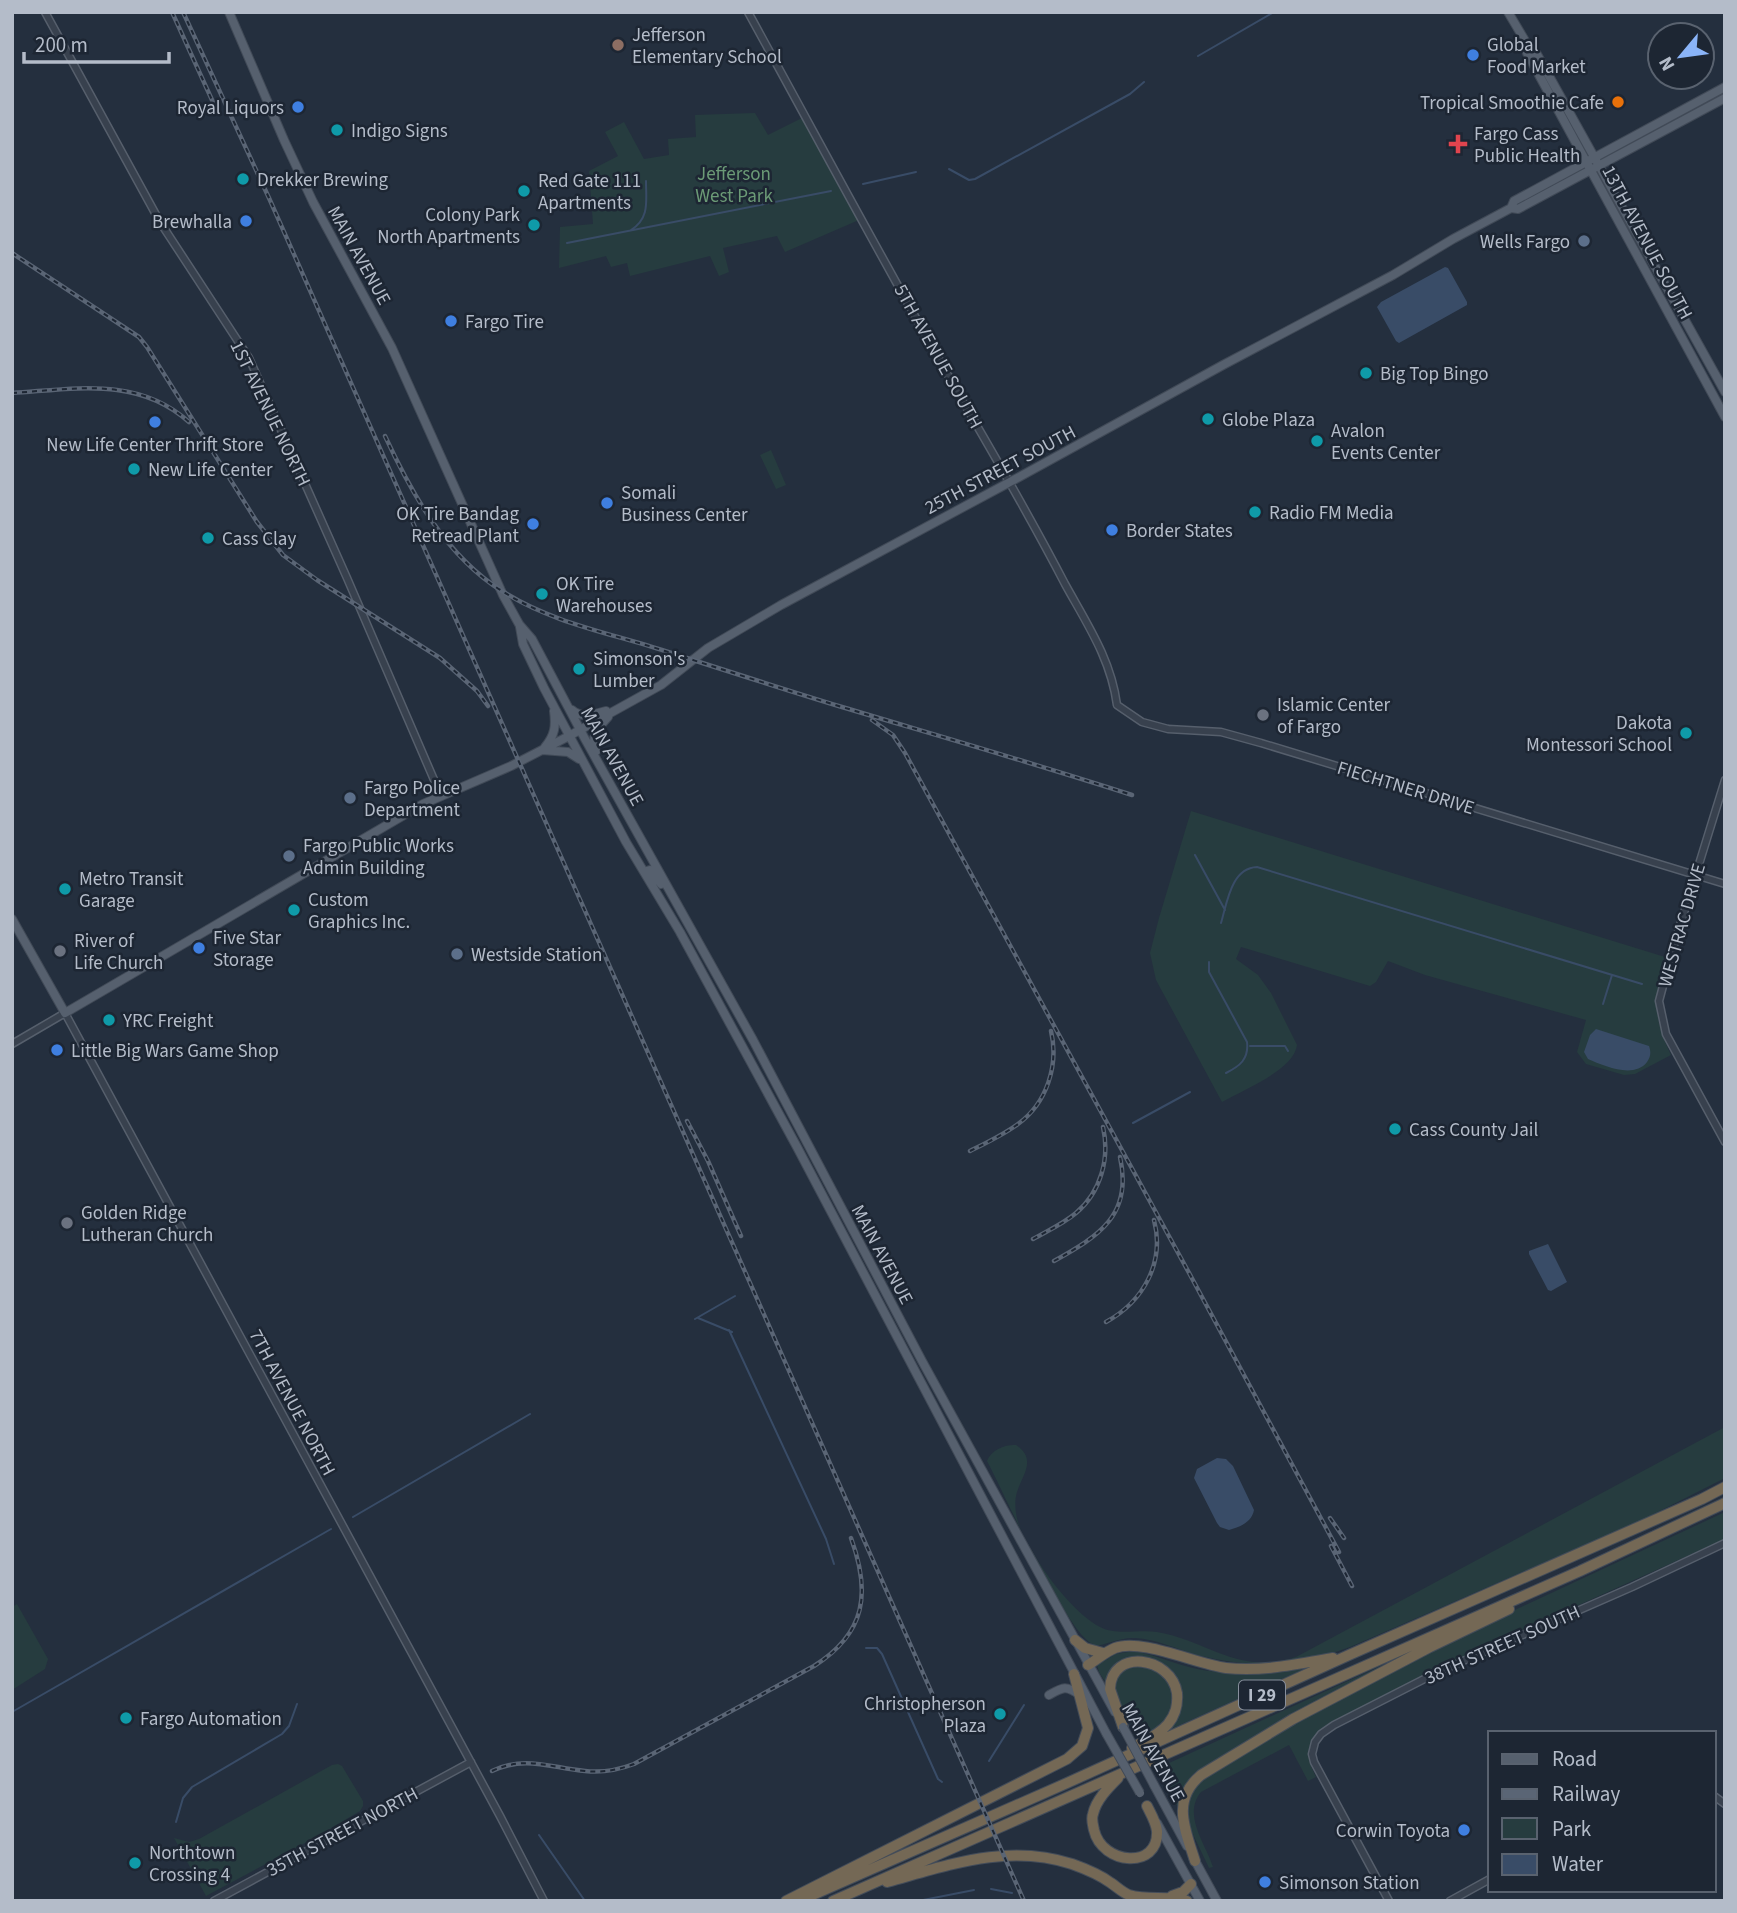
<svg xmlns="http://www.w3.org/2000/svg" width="1737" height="1913" font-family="'Source Sans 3',sans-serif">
	<rect width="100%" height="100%" fill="#242f3e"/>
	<path fill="#263c3f" d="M 755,113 L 768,135 L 802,118 L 859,220 L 785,252 L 777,236 L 723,248 L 729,272 L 719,276 L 710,256 L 630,276 L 627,263 L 611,267 L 606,256 L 559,268 L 560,227 L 593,224 L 589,171 L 618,156 L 605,132 L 624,122 L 644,159 L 669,155 L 668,139 L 696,137 L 695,115 Z
		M 771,450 L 786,485 L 776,489 L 760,455 Z
		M 1191,811 L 1665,957 C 1654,997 1653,1017 1671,1055 L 1635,1074 L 1624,1075 L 1586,1064 L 1577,1052 L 1586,1020 L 1425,975 L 1388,961 L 1376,982 L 1370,986 L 1241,947 L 1236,959 L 1258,975 L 1271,993 L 1297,1045 C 1294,1070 1243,1090 1222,1102 L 1156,980 L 1150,953 L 1159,918 Z
		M 1725,1427 L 1725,1478 L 1642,1520 L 1350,1647 C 1296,1667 1254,1669 1197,1655 C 1177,1649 1156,1639 1135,1638 C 1120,1637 1107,1645 1093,1646 L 1093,1644 C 1067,1634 1004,1493 987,1461 C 991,1450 1005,1444 1016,1445 C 1037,1459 1023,1474 1017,1492 C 1015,1498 1015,1506 1016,1513 C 1018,1529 1030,1547 1038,1561 C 1051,1582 1078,1616 1100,1627 C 1117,1636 1139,1629 1157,1632 C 1209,1641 1239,1676 1296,1657 Z
		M 1725,1512 L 1725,1539 L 1415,1679 L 1322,1728 C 1306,1741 1306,1759 1316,1777 L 1308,1781 L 1289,1745 L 1201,1792 C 1182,1815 1206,1844 1213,1867 L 1209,1868 L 1190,1828 L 1188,1813 L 1185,1813 L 1190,1794 L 1203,1779 L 1308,1715 L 1470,1631 Z
		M 17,1604 L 48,1659 L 45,1669 L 12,1690 L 12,1607 Z
		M 1134,1651 C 1160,1656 1183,1668 1209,1671 C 1240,1674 1271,1667 1303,1668 L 1300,1671 L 1171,1729 L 1170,1727 L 1179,1707 L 1162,1665 L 1118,1664 L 1109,1674 L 1106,1681 L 1104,1680 L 1099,1672 L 1097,1665 L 1116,1654 Z
		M 1138,1665 C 1168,1670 1188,1700 1163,1725 C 1157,1731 1148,1736 1141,1741 C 1130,1720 1116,1702 1114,1679 L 1124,1669 Z
		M 1383,1665 L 1384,1667 L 1201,1772 L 1179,1809 L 1156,1769 Z
		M 338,1764 L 342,1766 L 363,1801 L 363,1806 L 360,1811 L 318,1836 L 206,1896 L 174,1838 L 189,1842 L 199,1839 L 332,1765 Z"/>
	<path fill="#394c67" d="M 1445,267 L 1448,268 L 1467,302 L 1467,305 L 1399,343 L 1396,341 L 1377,307 L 1381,302 Z
		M 1596,1029 L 1649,1046 C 1651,1052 1651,1056 1647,1062 C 1634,1079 1604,1066 1588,1059 L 1584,1052 L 1590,1035 Z
		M 1548,1244 L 1567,1282 L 1551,1291 L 1548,1290 L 1529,1254 L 1529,1251 Z
		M 1217,1458 L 1226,1459 L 1233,1466 L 1254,1510 C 1252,1522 1240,1527 1229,1530 L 1220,1527 L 1217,1523 L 1194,1478 L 1197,1469 Z"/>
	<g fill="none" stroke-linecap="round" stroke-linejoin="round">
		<path stroke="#394c67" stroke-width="2" d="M 1198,56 L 1274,12
			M 949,169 L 969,180 L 975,179 L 1130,94 L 1144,82
			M 863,184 L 916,172
			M 631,230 C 650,218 646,201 646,181
			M 567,243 L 831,191
			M 1195,855 L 1225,910
			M 1221,923 C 1227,903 1231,868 1257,867 L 1642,984
			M 1209,962 L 1209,972 L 1247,1042 C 1249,1059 1240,1066 1226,1073
			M 1603,1004 L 1612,975
			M 1250,1046 L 1285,1046 L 1288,1051
			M 1133,1123 L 1190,1092
			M 698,1318 L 732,1332
			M 695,1319 L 735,1296
			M 729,1330 L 826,1539 L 834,1564
			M 353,1517 L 530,1414
			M 866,1648 L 877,1648 L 882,1654 L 938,1779 L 942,1782
			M 12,1712 L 331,1529
			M 989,1761 L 1024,1705
			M 176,1822 L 183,1798 L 192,1787 L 282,1734 L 289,1726 L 297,1704
			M 539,1835 L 585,1901
			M 991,1889 L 1012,1893
			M 918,1901 L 974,1890"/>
		<g stroke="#565f6c" stroke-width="9">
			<path id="minor" d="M 45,12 L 160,222 L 249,358 L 347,578 L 441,796
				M 748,12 C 825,152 900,293 980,431 C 1009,481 1038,532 1065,584 C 1087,624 1111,659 1117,705 L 1142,722 L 1168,729 L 1221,732 L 1261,743 L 1725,884
				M 1725,780 L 1674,945 L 1659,1001 L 1666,1034 L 1725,1142
				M 12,1044 L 65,1013 L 500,1816 L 544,1901
				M 1714,1796 L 1725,1804
				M 214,1901 L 471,1762
				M 1389,1901 L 1314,1762 L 1312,1754 L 1315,1742 L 1321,1734 L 1334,1725 L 1438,1672 L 1632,1587 L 1725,1543
				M 1450,1901 L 1490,1879"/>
		</g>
		<g stroke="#414a57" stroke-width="10">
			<path id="major" d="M 229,12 L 284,140 L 313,202 L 392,348 L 503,595 L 519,624 L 532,639 L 585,739 L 753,1040 L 922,1361 L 1115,1712
				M 1508,12 L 1527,44 L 1527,53 L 1725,417
				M 1527,44 L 1534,49 L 1725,392
				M 1511,208 L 1518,209 L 1725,98
				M 520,627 L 523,644 L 544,688 L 626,842 L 680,932 L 797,1147 L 1106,1733
				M 572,710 C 582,719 594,714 606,711
				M 545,747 C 555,735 556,726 554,711
				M 542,750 L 568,752 L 579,759
				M 596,751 C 590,736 598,728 608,717
				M 644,872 L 650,870 L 661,884
				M 12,919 L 65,1013 L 423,804 L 511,766 L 569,736 L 661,685 L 708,648 L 781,605 L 1010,482 L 1223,365 L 1393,275 L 1453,239 L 1511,208 L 1514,201 L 1725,87
				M 1049,1695 C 1063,1687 1066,1685 1080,1695
				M 1154,1785 L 1187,1846
				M 1157,1823 L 1200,1901
				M 1193,1857 L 1217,1901"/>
		</g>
		<g stroke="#434c59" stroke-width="12">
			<path id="highway" d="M 1075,1640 L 1085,1648 L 1103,1653
				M 1088,1665 C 1098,1659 1105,1652 1115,1648 C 1141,1638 1196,1664 1226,1668 C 1262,1672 1298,1664 1333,1658
				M 1123,1727 L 1110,1689 C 1111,1648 1171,1656 1177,1693 C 1178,1705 1176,1714 1168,1724 C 1159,1735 1144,1741 1132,1748
				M 1118,1778 C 1108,1788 1096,1800 1093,1814 C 1091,1819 1093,1825 1094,1830 C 1102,1865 1159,1870 1157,1831 C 1156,1822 1151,1814 1147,1806
				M 1195,1861 C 1185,1829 1171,1800 1201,1775 L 1293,1719 L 1430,1647 L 1509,1609
				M 887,1882 C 949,1865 1008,1843 1072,1864 C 1086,1869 1099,1874 1111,1883 C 1117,1887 1122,1892 1129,1895 C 1148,1901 1168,1895 1187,1901
				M 1172,1896 L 1183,1892 L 1191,1884
				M 786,1901 L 1067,1759 L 1082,1746 L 1088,1728 L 1074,1674
				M 799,1901 L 1067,1783 L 1349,1655 L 1702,1499 L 1725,1487
				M 833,1901 L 1580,1571 L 1725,1503"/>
		</g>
		<use href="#minor" stroke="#38414e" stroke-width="6"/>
		<use href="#major" stroke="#56606e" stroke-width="8"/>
		<use href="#highway" stroke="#746855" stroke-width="10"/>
		<g stroke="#5a6575" stroke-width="4.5">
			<path id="rail" d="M 172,12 L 217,111
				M 183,12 L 269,198 L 1024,1901
				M 12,253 L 139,337 L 147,347 L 257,522 L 283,555 L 317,580 L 440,658 L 477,691 L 488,706
				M 12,393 C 75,389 138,376 189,422
				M 385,436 C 412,494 446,556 502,591 C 552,623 610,633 665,651 C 724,670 783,689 842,707 C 939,736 1036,764 1132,795
				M 872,720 L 893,735 L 905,753 L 1188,1271 L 1339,1552
				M 687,1121 L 708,1161 L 741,1236
				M 970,1151 C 986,1143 1003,1135 1018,1124 C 1047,1103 1059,1065 1051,1031
				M 1033,1239 C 1047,1231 1063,1224 1076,1213 C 1101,1192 1110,1158 1103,1127
				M 1054,1261 C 1099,1236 1133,1215 1120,1157
				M 1106,1322 C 1144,1301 1165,1262 1154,1220
				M 1330,1518 L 1344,1538
				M 1331,1546 L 1352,1586
				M 492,1771 C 526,1755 551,1768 585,1771 C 602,1773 618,1770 634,1764 L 814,1666 C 866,1633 871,1593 851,1538"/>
		</g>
		<use href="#rail" stroke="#1d2633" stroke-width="2" stroke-dasharray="5" stroke-linecap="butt"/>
		<g stroke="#414a57" stroke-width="10" stroke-linecap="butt">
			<path id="major-bridge" d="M 1123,1727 L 1154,1785
				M 1106,1733 L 1140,1793"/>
		</g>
		<use href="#major-bridge" stroke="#56606e" stroke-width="8"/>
	</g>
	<circle fill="#8d6e63" stroke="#1d2633" stroke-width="2.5" cx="618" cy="45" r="7"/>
	<g fill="#3f7fe0" stroke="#1d2633" stroke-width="2.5">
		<circle cx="1473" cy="55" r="7"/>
		<circle cx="298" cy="107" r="7"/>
		<circle cx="246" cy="221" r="7"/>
		<circle cx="451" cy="321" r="7"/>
		<circle cx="155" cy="422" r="7"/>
		<circle cx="607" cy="503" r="7"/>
		<circle cx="533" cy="524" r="7"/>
		<circle cx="1112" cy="530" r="7"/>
		<circle cx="199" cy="948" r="7"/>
		<circle cx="57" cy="1050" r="7"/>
		<circle cx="1464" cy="1830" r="7"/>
		<circle cx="1265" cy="1882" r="7"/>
	</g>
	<circle fill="#e8710a" stroke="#1d2633" stroke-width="2.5" cx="1618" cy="102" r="7"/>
	<g fill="#0f9aa8" stroke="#1d2633" stroke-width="2.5">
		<circle cx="337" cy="130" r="7"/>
		<circle cx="243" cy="179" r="7"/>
		<circle cx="524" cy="191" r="7"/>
		<circle cx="534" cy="225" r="7"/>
		<circle cx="1366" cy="373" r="7"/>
		<circle cx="1208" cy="419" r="7"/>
		<circle cx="1317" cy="441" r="7"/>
		<circle cx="134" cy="469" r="7"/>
		<circle cx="1255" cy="512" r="7"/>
		<circle cx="208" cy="538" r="7"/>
		<circle cx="542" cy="594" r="7"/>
		<circle cx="579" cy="669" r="7"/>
		<circle cx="1686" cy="733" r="7"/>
		<circle cx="65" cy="889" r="7"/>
		<circle cx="294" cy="910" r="7"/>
		<circle cx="109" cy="1020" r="7"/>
		<circle cx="1395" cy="1129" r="7"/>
		<circle cx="1000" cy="1714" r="7"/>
		<circle cx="126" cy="1718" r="7"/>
		<circle cx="135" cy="1863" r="7"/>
	</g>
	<path fill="#e0444e" stroke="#1d2633" stroke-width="2.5" d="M1454.5 133.5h7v7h7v7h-7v7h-7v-7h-7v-7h7z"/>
	<g fill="#5c6f8a" stroke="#1d2633" stroke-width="2.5">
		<circle cx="1584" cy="241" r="7"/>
		<circle cx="350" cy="798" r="7"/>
		<circle cx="289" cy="856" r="7"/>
		<circle cx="457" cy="954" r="7"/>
	</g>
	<g fill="#6b7280" stroke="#1d2633" stroke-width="2.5">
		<circle cx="1263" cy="715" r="7"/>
		<circle cx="60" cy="951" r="7"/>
		<circle cx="67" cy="1223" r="7"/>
	</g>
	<g text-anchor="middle" stroke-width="5" stroke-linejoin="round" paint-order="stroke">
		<rect fill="#1d2633" stroke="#878f9c" stroke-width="2" x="1239" y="1680.5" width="46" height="29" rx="5"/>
		<g font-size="18" font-weight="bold" fill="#b4bcc9">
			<text x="1262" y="1701">I 29</text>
		</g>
		<g font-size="19" fill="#b4bcc9" stroke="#1d2633" text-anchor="start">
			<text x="632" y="41">Jefferson<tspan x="632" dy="22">Elementary School</tspan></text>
			<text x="1487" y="51">Global<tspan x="1487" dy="22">Food Market</tspan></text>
			<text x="1604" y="109" text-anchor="end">Tropical Smoothie Cafe</text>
			<text x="284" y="114" text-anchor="end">Royal Liquors</text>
			<text x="351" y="137">Indigo Signs</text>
			<text x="1474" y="140">Fargo Cass<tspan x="1474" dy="22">Public Health</tspan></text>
			<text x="257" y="186">Drekker Brewing</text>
			<text x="538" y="187">Red Gate 111<tspan x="538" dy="22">Apartments</tspan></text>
			<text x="520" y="221" text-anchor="end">Colony Park<tspan x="520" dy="22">North Apartments</tspan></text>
			<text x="232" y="228" text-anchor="end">Brewhalla</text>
			<text x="1570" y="248" text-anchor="end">Wells Fargo</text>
			<text x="465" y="328">Fargo Tire</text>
			<text x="1380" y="380">Big Top Bingo</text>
			<text x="1222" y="426">Globe Plaza</text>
			<text x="1331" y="437">Avalon<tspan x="1331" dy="22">Events Center</tspan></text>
			<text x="155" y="451" text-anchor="middle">New Life Center Thrift Store</text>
			<text x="148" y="476">New Life Center</text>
			<text x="621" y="499">Somali<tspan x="621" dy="22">Business Center</tspan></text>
			<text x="1269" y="519">Radio FM Media</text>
			<text x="519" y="520" text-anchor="end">OK Tire Bandag<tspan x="519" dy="22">Retread Plant</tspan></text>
			<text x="1126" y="537">Border States</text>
			<text x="222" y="545">Cass Clay</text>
			<text x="556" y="590">OK Tire<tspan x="556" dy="22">Warehouses</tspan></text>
			<text x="593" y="665">Simonson's<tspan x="593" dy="22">Lumber</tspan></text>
			<text x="1277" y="711">Islamic Center<tspan x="1277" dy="22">of Fargo</tspan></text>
			<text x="1672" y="729" text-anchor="end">Dakota<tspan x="1672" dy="22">Montessori School</tspan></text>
			<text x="364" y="794">Fargo Police<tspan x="364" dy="22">Department</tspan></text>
			<text x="303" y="852">Fargo Public Works<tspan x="303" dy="22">Admin Building</tspan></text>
			<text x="79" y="885">Metro Transit<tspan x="79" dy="22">Garage</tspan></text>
			<text x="308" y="906">Custom<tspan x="308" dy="22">Graphics Inc.</tspan></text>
			<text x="213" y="944">Five Star<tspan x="213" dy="22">Storage</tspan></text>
			<text x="74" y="947">River of<tspan x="74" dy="22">Life Church</tspan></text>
			<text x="471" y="961">Westside Station</text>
			<text x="123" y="1027">YRC Freight</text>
			<text x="71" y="1057">Little Big Wars Game Shop</text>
			<text x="1409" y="1136">Cass County Jail</text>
			<text x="81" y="1219">Golden Ridge<tspan x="81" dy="22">Lutheran Church</tspan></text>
			<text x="986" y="1710" text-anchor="end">Christopherson<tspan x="986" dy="22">Plaza</tspan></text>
			<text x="140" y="1725">Fargo Automation</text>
			<text x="1450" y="1837" text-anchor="end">Corwin Toyota</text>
			<text x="149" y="1859">Northtown<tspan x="149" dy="22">Crossing 4</tspan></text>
			<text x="1279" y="1889">Simonson Station</text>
		</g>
		<g font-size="19" fill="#6b9a76" stroke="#1d2633">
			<text x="734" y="180">Jefferson<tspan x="734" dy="22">West Park</tspan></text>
		</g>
		<g font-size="19" fill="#b4bcc9" stroke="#1d2633">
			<text transform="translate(1648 242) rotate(62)" y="7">13TH AVENUE SOUTH</text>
			<text transform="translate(360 255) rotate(61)" y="7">MAIN AVENUE</text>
			<text transform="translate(939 356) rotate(61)" y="7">5TH AVENUE SOUTH</text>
			<text transform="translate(271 413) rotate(64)" y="7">1ST AVENUE NORTH</text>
			<text transform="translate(1000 469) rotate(-28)" y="7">25TH STREET SOUTH</text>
			<text transform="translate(613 756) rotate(61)" y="7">MAIN AVENUE</text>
			<text transform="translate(1406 787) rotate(17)" y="7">FIECHTNER DRIVE</text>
			<text transform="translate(1681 925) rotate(-74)" y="7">WESTRAC DRIVE</text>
			<text transform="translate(883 1254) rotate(62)" y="7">MAIN AVENUE</text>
			<text transform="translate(293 1402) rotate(62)" y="7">7TH AVENUE NORTH</text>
			<text transform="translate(1502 1644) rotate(-24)" y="7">38TH STREET SOUTH</text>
			<text transform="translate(1154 1752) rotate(61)" y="7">MAIN AVENUE</text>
			<text transform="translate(342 1831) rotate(-28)" y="7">35TH STREET NORTH</text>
		</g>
	</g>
	<rect width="1737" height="1913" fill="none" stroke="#b4bcc9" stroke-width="28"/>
	<rect x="1488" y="1731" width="228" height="161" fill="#1d2633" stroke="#59626f" stroke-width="2"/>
	<rect x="1502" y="1754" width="35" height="10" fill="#56606e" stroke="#59626f" stroke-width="2"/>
	<text x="1552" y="1766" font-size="21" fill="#b4bcc9">Road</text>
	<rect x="1502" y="1789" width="35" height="10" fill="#5a6575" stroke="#59626f" stroke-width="2"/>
	<text x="1552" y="1801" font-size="21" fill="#b4bcc9">Railway</text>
	<rect x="1502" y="1818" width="35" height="21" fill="#263c3f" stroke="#59626f" stroke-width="2"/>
	<text x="1552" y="1836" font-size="21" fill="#b4bcc9">Park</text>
	<rect x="1502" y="1854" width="35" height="21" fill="#394c67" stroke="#59626f" stroke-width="2"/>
	<text x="1552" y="1871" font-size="21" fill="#b4bcc9">Water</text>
	<g transform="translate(1681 56) rotate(241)"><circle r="33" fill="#1d2633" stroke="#59626f" stroke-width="2"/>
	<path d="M0-5L12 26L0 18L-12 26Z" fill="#8ab4f8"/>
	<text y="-10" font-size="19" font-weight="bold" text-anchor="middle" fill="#b4bcc9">N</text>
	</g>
	<path d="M24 52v10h145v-10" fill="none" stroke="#b4bcc9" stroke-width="3.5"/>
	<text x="35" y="52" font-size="21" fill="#b4bcc9" stroke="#1d2633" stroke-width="5" paint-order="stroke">200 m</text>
</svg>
